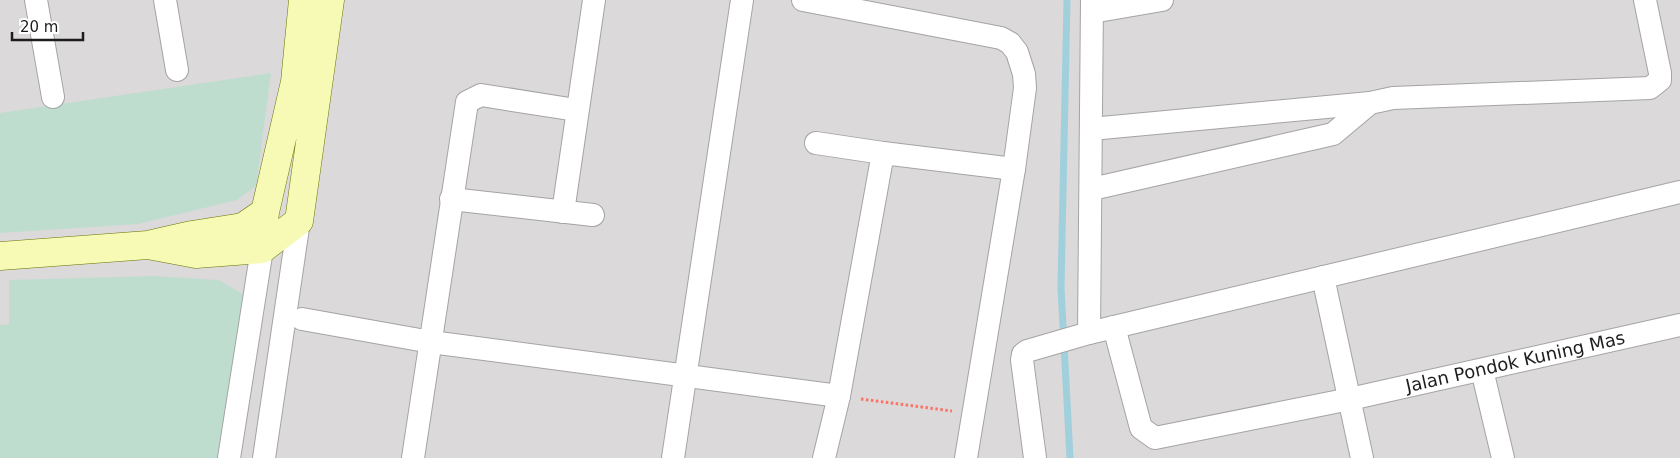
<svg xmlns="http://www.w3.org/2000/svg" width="1680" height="458" font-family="'DejaVu Sans',sans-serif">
	<rect width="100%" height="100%" fill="#eeeae2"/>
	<path fill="#dbd9d9" d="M 0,0 L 1680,0 L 1680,458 L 0,458 Z"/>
	<path fill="#bfddce" d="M 271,73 L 256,186 L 237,200 L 138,224 L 0,233 L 0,113 Z
		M 153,276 L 219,280 L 251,299 L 230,458 L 0,458 L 0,325 L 9,324 L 9,280 Z"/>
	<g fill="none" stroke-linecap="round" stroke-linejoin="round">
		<path stroke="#a1d0dd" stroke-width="7" d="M 1067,0 L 1061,288 L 1070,458"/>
		<g stroke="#a4a4a4" stroke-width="24">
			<g id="street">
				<path d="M 36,0 L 53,97"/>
				<path d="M 165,0 L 177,70"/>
				<path d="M 803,0 L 1001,38 L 1010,43 L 1017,52 L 1024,74 L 1025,88 L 1014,169 L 966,458"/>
				<path d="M 1092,12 L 1162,0"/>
				<path d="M 1091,129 L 1370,103"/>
				<path d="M 816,143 L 883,153"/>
				<path d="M 1092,189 L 1333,134 L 1370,103 L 1393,98 L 1650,88 L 1660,80 L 1660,73 L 1645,0"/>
				<path d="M 451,199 L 593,215"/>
				<path d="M 563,212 L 594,0"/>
				<path d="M 1323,277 L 1362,458"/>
				<path d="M 302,319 L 431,342 L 839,396"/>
				<path id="s1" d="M 1114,327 L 1141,428 L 1155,438 L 1350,399 L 1680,325"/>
				<path d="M 1089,333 L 1092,0"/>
				<path d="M 1482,370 L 1503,458"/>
				<path d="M 229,458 L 262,249"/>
				<path d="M 264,458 L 299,221"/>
				<path d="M 413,458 L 467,102 L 481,95 L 576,110"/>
				<path d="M 673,458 L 742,0"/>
				<path d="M 824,458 L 839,396 L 883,153 L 1014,169"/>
				<path d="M 1035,458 L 1022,360 L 1023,354 L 1027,351 L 1089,333 L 1680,192"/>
			</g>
		</g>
		<g stroke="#697403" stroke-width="29">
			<path id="secondary" d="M 263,230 L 265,212 L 295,82 L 303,0
				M 148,245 L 196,254 L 262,249 L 299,221 L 330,0
				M 0,256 L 148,245 L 192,235 L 243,227 L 265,212"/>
		</g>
		<path stroke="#fb7466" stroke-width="3" stroke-dasharray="2.5 2.5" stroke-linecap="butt" d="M 861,399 L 952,411"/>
		<use href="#street" stroke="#fff" stroke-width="22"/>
		<use href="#secondary" stroke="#f7fab4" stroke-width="28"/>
	</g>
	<g text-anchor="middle" stroke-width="4" stroke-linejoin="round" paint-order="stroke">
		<g font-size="18" fill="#1d1d1d" stroke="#fff">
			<text dy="6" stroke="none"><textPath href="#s1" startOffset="490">Jalan Pondok Kuning Mas</textPath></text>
		</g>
	</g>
	<path d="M12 32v8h71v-8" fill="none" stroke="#1d1d1d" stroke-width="2.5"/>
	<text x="20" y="32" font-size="15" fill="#1d1d1d" stroke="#ffffff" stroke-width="4" paint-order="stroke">20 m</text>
</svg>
